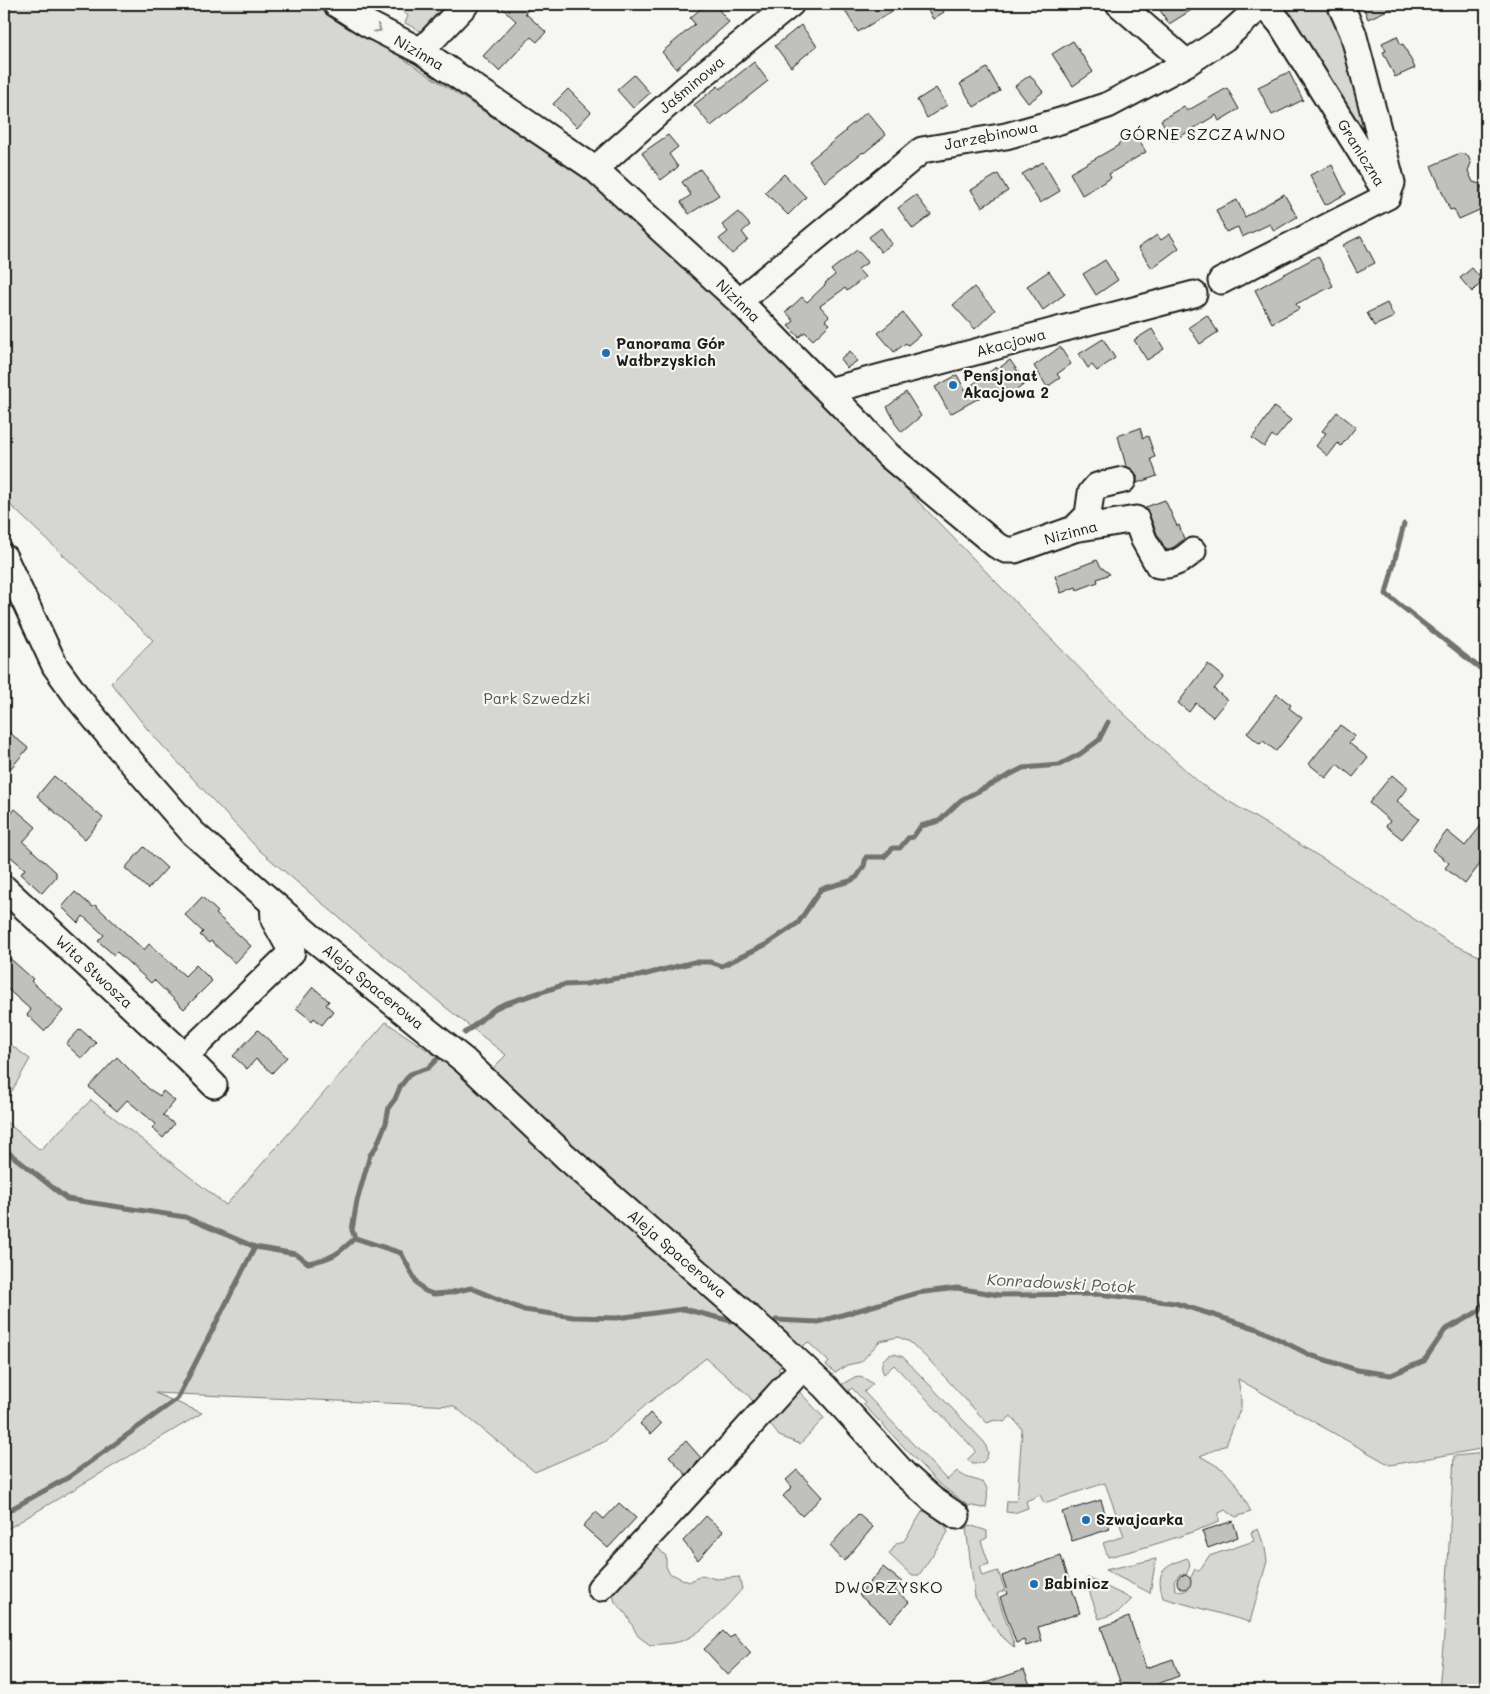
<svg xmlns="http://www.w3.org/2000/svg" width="1490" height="1694" font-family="Mali,sans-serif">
	<rect width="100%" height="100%" fill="#f6f6f2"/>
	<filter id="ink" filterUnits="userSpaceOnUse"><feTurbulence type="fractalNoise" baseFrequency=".02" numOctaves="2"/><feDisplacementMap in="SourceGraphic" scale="10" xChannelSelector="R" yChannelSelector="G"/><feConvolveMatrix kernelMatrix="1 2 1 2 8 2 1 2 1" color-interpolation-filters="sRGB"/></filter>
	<g filter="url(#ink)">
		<path fill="#d6d6d2" stroke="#797977" d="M 4,4 L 310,4 L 396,54 L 587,179 L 720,297 L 1123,713 L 1202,785 L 1330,863 L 1450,943 L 1486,959 L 1486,1448 L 1390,1465 L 1238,1379 L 1241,1396 L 1241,1407 L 1226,1445 L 1200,1456 L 1224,1470 L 1238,1486 L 1251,1512 L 1236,1517 L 1225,1510 L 1219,1513 L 1219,1522 C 1183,1536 1146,1548 1108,1557 L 1103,1543 L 1124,1536 L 1105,1483 L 1044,1503 L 1040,1495 L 1026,1501 L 1028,1508 L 1014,1513 L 1006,1512 L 1007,1501 L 1017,1501 L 1022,1429 L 1011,1416 L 1004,1422 L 995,1420 L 987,1423 L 930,1361 L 910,1342 L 898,1337 L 880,1341 L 861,1362 L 847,1365 L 835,1373 L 826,1365 L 829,1362 L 808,1342 L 778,1369 L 824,1418 L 800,1444 L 779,1436 L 748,1395 L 706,1358 L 647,1404 L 604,1442 L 535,1472 L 454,1406 L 155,1393 L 202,1413 L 4,1531 L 4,1120 L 40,1150 L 91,1100 L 226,1205 L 386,1022 L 477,1084 L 506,1055 L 444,1006 L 259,850 L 148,730 L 111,683 L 153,640 L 4,499 Z
			M 395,4 L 446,4 L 420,31 L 405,23 L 408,16 Z
			M 1276,4 L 1331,4 L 1385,176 Z
			M 4,1040 L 30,1059 L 4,1105 Z
			M 895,1354 L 903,1357 L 985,1443 L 988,1453 C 986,1462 982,1464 973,1464 L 967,1460 L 976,1451 L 894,1365 L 884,1374 C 878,1364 884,1354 895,1354 Z
			M 859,1377 L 866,1379 L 873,1384 L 864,1392 L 947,1480 L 957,1471 C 974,1487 993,1471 986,1507 L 983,1508 L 967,1505 L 938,1483 L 863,1404 L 865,1402 L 852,1388 L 847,1392 L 841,1385 L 851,1379 Z
			M 1486,1453 L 1486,1690 L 1439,1690 L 1444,1635 L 1454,1456 Z
			M 929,1507 L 942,1518 L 948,1532 L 919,1575 L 911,1575 L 889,1554 L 897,1543 L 904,1541 L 922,1512 Z
			M 970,1525 L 987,1531 L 987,1538 L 981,1541 L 989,1564 L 979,1567 L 982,1576 L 998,1571 L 1005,1590 L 997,1594 L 1015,1648 L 999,1634 L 975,1597 L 966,1528 Z
			M 1258,1529 L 1265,1548 L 1267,1561 L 1250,1622 L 1163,1598 C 1155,1570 1164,1567 1187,1558 C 1192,1563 1189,1569 1186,1575 L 1180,1574 L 1174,1581 L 1175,1589 C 1181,1593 1184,1592 1189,1588 L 1190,1579 L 1195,1569 L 1199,1571 L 1209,1556 L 1254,1541 L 1251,1532 Z
			M 658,1548 L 666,1556 L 666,1566 L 669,1573 L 689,1582 L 702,1575 L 716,1579 L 739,1577 L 742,1589 C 727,1606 700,1637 678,1642 C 669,1644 659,1644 650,1645 L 638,1636 L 626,1614 L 615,1602 L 612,1591 L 639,1569 L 649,1552 Z
			M 1156,1559 L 1150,1593 L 1105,1570 Z
			M 1087,1578 L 1088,1578 L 1132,1599 L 1119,1612 L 1099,1619 L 1086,1582 Z
			M 1094,1682 L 1101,1684 L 1104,1690 L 1069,1690 Z"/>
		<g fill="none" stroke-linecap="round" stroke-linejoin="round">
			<path stroke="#727271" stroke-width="5" d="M 1404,524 L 1386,594 L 1486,673
				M 465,1033 L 494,1009 L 504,1004 L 563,985 L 586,984 L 618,978 L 639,976 L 694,962 L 710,962 L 722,966 L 767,944 L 798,923 L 821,889 L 850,881 L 857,877 L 864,866 L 866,857 L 884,857 L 893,848 L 900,848 L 908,838 L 913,837 L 921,826 L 939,821 L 961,800 L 1023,768 L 1059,765 L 1080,754 L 1099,740 L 1108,722
				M 4,1149 L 67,1199 L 185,1217 L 255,1247 L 296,1254 L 308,1263 C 333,1258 337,1255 355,1238 L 401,1253 L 417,1283 L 425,1291 L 433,1294 L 449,1293 L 471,1288 L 524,1310 L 574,1317 L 617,1318 L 684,1309 L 731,1321
				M 355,1238 L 352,1230 L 357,1201 L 370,1155 L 376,1147 L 386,1123 L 389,1107 L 395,1099 L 400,1087 L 410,1074 L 428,1068 L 437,1059
				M 776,1320 L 818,1322 L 917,1293 L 957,1288 L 999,1295 L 1098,1294 L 1175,1303 L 1258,1329 L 1310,1355 L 1357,1370 L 1391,1375 L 1424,1361 L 1445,1330 L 1479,1311 L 1486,1300
				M 4,1513 L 69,1477 L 177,1399 L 255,1247"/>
		</g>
		<path fill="#c0c0bd" stroke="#1c1c1c" d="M 498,4 L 535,4 L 525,13 L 546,32 L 537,42 L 531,37 L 499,71 L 483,56 L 516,21 Z
			M 706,4 L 714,4 L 729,22 L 676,69 L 662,52 L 695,24 L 690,18 Z
			M 853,4 L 904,4 L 858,32 L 844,9 Z
			M 924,4 L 939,4 L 944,12 L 933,19 Z
			M 1156,4 L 1201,4 L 1169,24 Z
			M 1362,4 L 1401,4 L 1368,19 Z
			M 801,25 L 817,46 L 791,67 L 775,46 Z
			M 1397,36 L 1401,45 L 1403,44 L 1415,68 L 1395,77 L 1383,52 L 1386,51 L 1382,43 Z
			M 1073,41 L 1093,72 L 1073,86 L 1052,54 Z
			M 754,62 L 768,81 L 711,126 L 694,105 L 718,86 L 720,89 Z
			M 987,68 L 1000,91 L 974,107 L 960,84 Z
			M 1289,72 L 1303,100 L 1272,115 L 1258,87 Z
			M 634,75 L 650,93 L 633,108 L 617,90 Z
			M 1030,75 L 1043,92 L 1028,103 L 1015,86 Z
			M 936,88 L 947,105 L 927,118 L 917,100 Z
			M 1227,88 L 1239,109 L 1219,121 L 1216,115 L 1173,141 L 1161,120 L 1184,106 L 1187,111 Z
			M 568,89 L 591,112 L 577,127 L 553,104 Z
			M 867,112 L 886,135 L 864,153 L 863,152 L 825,182 L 809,161 L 846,131 L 845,130 Z
			M 1135,134 L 1146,152 L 1109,174 L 1111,178 L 1082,195 L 1070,173 L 1119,145 L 1118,144 Z
			M 668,135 L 678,147 L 669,154 L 678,167 L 661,180 L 642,153 Z
			M 1460,153 L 1468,156 L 1471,163 L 1468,171 L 1473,182 L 1480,184 L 1484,192 L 1481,199 L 1484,208 L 1459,219 L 1454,209 L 1450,210 L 1431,166 Z
			M 1043,162 L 1060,191 L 1040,203 L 1022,174 Z
			M 1332,165 L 1346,194 L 1325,205 L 1310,175 Z
			M 700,169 L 719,195 L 689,214 L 681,202 L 691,195 L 682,182 Z
			M 784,174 L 806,197 L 788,215 L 765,192 Z
			M 998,174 L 1008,191 L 982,207 L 971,190 Z
			M 1284,194 L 1297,217 L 1274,231 L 1270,224 L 1242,237 L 1238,227 L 1226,232 L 1216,210 L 1237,200 L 1245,217 Z
			M 916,195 L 931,215 L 913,229 L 898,208 Z
			M 738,212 L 750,225 L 742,232 L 748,240 L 732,254 L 719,239 L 728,232 L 722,225 Z
			M 881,228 L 892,244 L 881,252 L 869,237 Z
			M 1170,234 L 1179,248 L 1152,268 L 1138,248 L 1157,235 L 1161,240 Z
			M 1361,236 L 1375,263 L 1357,272 L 1343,245 Z
			M 857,250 L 868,262 L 858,269 L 865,277 L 847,291 L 845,288 L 820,306 L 829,316 L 825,320 L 830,324 L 813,340 L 805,332 L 799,337 L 788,326 L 794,321 L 786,312 L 802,297 L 807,302 L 826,284 L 825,283 L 835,275 L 831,270 Z
			M 1318,256 L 1333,286 L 1296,304 L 1299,309 L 1272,323 L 1255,290 Z
			M 1105,260 L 1118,280 L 1096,295 L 1083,274 Z
			M 1472,268 L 1483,281 L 1472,292 L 1460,278 Z
			M 1049,271 L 1065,294 L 1043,310 L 1027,286 Z
			M 974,287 L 995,310 L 975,329 L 953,305 Z
			M 1387,303 L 1394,317 L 1374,326 L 1367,313 Z
			M 903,313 L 920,335 L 908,345 L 906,343 L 894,352 L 878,333 Z
			M 1207,315 L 1218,332 L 1200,344 L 1189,327 Z
			M 1152,329 L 1164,349 L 1147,360 L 1134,340 Z
			M 1103,339 L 1115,358 L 1097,371 L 1092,365 L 1088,368 L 1079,354 Z
			M 1060,347 L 1071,364 L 1057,374 L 1060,378 L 1047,387 L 1034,366 Z
			M 850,351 L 857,361 L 847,368 L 840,359 Z
			M 1010,360 L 1026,383 L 1010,395 L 1004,387 L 992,395 L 990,392 L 950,414 L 935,387 L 957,375 L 965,390 L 996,367 L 998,369 Z
			M 906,392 L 921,416 L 902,432 L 894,422 L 895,421 L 887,407 Z
			M 1274,407 L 1291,420 L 1276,438 L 1272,435 L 1264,447 L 1252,438 Z
			M 1337,412 L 1356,427 L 1341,446 L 1338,443 L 1328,456 L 1316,446 L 1326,433 L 1322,431 Z
			M 1140,428 L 1143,438 L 1148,436 L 1155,457 L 1151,459 L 1157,476 L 1137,483 L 1137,476 L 1134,471 L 1126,466 L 1118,436 Z
			M 1165,500 L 1177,526 L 1179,525 L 1184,539 L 1174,547 L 1166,550 L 1157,534 L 1146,507 Z
			M 1097,560 L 1101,567 L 1110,574 L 1097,579 L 1098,582 L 1077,590 L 1076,587 L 1061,593 L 1055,576 Z
			M 1208,664 L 1224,677 L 1214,689 L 1227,700 L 1213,717 L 1196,703 L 1189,712 L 1178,703 Z
			M 1277,694 L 1291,705 L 1289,708 L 1302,718 L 1276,751 L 1263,741 L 1260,744 L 1247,733 Z
			M 1340,725 L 1355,736 L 1349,743 L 1368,758 L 1353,777 L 1337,764 L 1326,778 L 1309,764 Z
			M 4,728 L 28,748 L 11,768 L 4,762 Z
			M 1392,775 L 1407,788 L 1397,801 L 1419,819 L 1402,839 L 1386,826 L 1390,821 L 1369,803 Z
			M 54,776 L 103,818 L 85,839 L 37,796 Z
			M 15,809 L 36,827 L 23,842 L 56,872 L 56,877 L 42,893 L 21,874 L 25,869 L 4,851 L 4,823 Z
			M 1486,819 L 1486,856 L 1465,884 L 1445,868 L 1449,863 L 1432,850 L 1447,831 L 1465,846 Z
			M 144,847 L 167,868 L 148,889 L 125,868 Z
			M 75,892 L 93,907 L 95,905 L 144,950 L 149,944 L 185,976 L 196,965 L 212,981 L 184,1009 L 154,980 L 151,983 L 117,952 L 114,955 L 98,941 L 104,935 L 83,916 L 78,923 L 62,907 Z
			M 202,897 L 218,912 L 216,914 L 251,946 L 235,963 L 211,941 L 209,943 L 200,935 L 203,932 L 185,915 Z
			M 4,953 L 33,979 L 31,981 L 63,1011 L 44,1031 L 27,1015 L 31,1010 L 4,986 Z
			M 313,987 L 329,1001 L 326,1005 L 333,1011 L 322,1025 L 314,1018 L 312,1021 L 296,1008 Z
			M 80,1029 L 96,1043 L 82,1059 L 66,1044 Z
			M 258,1030 L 287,1057 L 272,1073 L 256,1059 L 247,1069 L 233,1056 Z
			M 117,1057 L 149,1089 L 160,1096 L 163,1091 L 175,1101 L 163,1115 L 174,1124 L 163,1138 L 152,1128 L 156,1124 L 127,1100 L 117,1111 L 89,1087 Z
			M 650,1413 L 661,1424 L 651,1434 L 640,1424 Z
			M 686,1441 L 701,1458 L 686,1475 L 669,1456 Z
			M 797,1470 L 822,1497 L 802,1516 L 783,1496 L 792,1487 L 786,1480 Z
			M 1101,1500 L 1110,1529 L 1072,1541 L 1062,1512 Z
			M 619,1503 L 636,1518 L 608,1548 L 583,1526 L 596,1512 L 604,1519 Z
			M 858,1514 L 873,1527 L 844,1561 L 830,1546 Z
			M 706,1516 L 723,1531 L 698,1560 L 683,1541 Z
			M 1233,1521 L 1238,1537 L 1208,1548 L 1202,1531 Z
			M 1061,1556 L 1080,1613 L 1038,1627 L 1042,1641 L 1026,1646 L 1024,1640 L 1016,1643 L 1000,1597 L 1008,1594 L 1002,1576 Z
			M 883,1567 L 902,1582 L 895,1590 L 909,1602 L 891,1622 L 859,1595 Z
			M1177 1582a7 7 0 1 1 14 0a7 7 0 1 1-14 0Z
			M 1129,1617 L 1146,1668 L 1173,1659 L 1179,1676 L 1152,1686 L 1154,1690 L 1123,1690 L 1101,1627 Z
			M 723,1631 L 730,1638 L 734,1634 L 751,1653 L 728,1675 L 704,1649 Z
			M 1024,1670 L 1032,1690 L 971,1690 L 970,1688 Z"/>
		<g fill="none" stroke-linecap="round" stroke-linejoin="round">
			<g stroke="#1c1c1c" stroke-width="29">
				<path id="minor" d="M 336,4 L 366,23 L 421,51 L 595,169 L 739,301 L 858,422 L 888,455 L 996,545 L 1006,550 L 1015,550 L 1074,529 L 1136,519 L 1144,540 L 1158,565 C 1171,567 1183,560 1193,551
					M 1119,4 L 1187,63
					M 1340,4 L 1353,33 L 1392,183 L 1388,193
					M 421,51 L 466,4
					M 595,169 L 684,90 L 791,4
					M 1221,281 L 1388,196 L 1281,24 L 1264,4
					M 739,301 L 922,150 L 1006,136 L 1060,121 L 1108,105 L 1187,63 L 1225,38 L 1263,4
					M 828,391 L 1194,294
					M 1074,529 L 1088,515 L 1091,493 L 1097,486 L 1123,480
					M 4,557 L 55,666 L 78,698 L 120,749 L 193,833 L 309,935 L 465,1061 L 565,1156 L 778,1343 L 825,1387 L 904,1474 L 932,1499 L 957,1516
					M 4,888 L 185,1056 L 214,1085
					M 185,1056 L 292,952 L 274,920 L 273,903
					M 600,1588 L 676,1507 L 803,1367"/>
			</g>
			<use href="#minor" stroke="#f6f6f2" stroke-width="25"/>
		</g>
		<defs><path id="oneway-chevron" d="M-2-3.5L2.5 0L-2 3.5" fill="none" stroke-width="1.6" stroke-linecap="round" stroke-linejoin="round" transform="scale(1.25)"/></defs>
		<use stroke="#949492" href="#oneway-chevron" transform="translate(378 29) rotate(27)"/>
	</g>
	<g fill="#1f6fb2" stroke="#f6f6f2" stroke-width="2">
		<circle cx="606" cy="353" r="5"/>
		<circle cx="953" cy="385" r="5"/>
		<circle cx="1086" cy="1520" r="5"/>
		<circle cx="1034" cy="1584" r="5"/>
	</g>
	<g text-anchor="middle" stroke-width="4.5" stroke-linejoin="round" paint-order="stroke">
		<g font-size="15" fill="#1c1c1c" stroke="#f6f6f2">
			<text transform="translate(419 53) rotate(30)" y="5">Nizinna</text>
			<text transform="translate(692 85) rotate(-40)" y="5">Jaśminowa</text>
			<text transform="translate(991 136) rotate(-11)" y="5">Jarzębinowa</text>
			<text transform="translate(1361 153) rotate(58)" y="5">Graniczna</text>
			<text transform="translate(738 301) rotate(44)" y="5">Nizinna</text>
			<text transform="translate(1011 343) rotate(-15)" y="5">Akacjowa</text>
			<text transform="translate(1071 533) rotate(-15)" y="5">Nizinna</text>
			<text transform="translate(94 972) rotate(43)" y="5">Wita Stwosza</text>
			<text transform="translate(373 987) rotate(39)" y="5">Aleja Spacerowa</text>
			<text transform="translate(677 1254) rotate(41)" y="5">Aleja Spacerowa</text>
		</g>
		<g font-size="15" font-weight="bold" fill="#1c1c1c" stroke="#f6f6f2" text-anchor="start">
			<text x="616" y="349">Panorama Gór<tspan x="616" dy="17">Wałbrzyskich</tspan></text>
			<text x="963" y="381">Pensjonat<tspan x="963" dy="17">Akacjowa 2</tspan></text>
			<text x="1096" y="1525">Szwajcarka</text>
			<text x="1044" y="1589">Babinicz</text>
		</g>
		<g font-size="15" fill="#545453" stroke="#f6f6f2">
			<text x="537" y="704">Park Szwedzki</text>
		</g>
		<g font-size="16" letter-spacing="1" fill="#1c1c1c" stroke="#f6f6f2">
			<text x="1203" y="140">GÓRNE SZCZAWNO</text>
			<text x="889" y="1593">DWORZYSKO</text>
		</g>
		<g font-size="16" font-style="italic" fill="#565654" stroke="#f6f6f2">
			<text transform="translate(1061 1283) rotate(3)" y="6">Konradowski Potok</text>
		</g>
	</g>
	<rect width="1490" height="1694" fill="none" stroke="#f6f6f2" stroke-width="20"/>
	<rect x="10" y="10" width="1470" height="1674" fill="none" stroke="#1c1c1c" stroke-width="2" filter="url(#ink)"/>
</svg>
